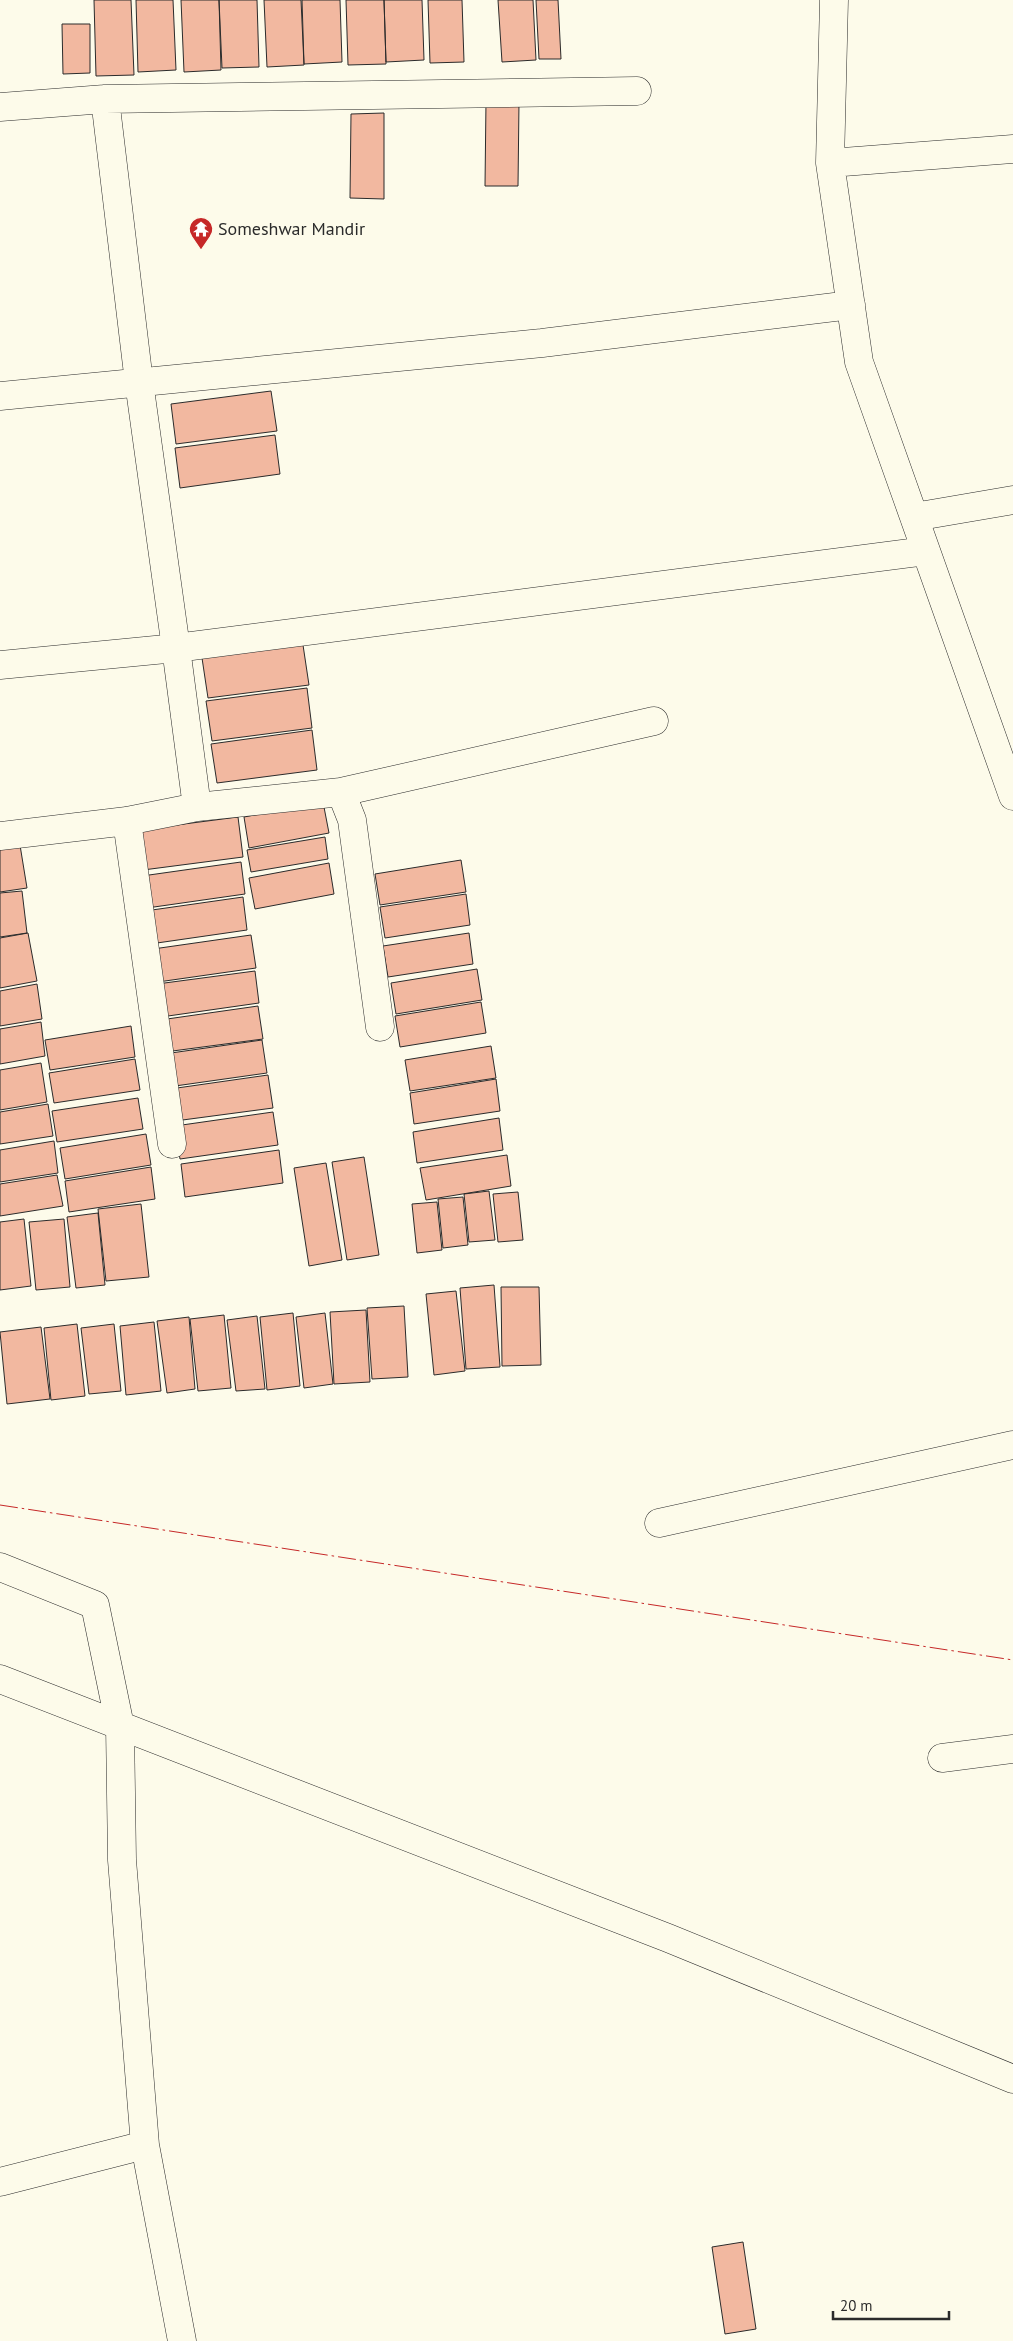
<svg xmlns="http://www.w3.org/2000/svg" width="1013" height="2341" font-family="'PT Sans',sans-serif">
	<rect width="100%" height="100%" fill="#fdfbea"/>
	<path fill="#f2b8a0" stroke="#2b2b2b" d="M 94,0 L 131,0 L 134,75 L 96,76 Z
		M 136,0 L 173,0 L 176,70 L 138,72 Z
		M 181,0 L 219,0 L 221,70 L 184,72 Z
		M 219,0 L 257,0 L 259,67 L 222,68 Z
		M 264,0 L 301,0 L 304,65 L 267,67 Z
		M 302,0 L 340,0 L 342,62 L 304,64 Z
		M 346,0 L 384,0 L 386,64 L 348,65 Z
		M 384,0 L 422,0 L 424,60 L 386,62 Z
		M 428,0 L 462,0 L 464,62 L 430,63 Z
		M 498,0 L 533,0 L 536,60 L 502,62 Z
		M 536,0 L 558,0 L 561,59 L 539,59 Z
		M 62,24 L 90,24 L 90,73 L 63,74 Z
		M 486,101 L 519,102 L 518,186 L 485,186 Z
		M 384,113 L 384,199 L 350,198 L 351,114 Z
		M 271,391 L 277,431 L 176,444 L 171,404 Z
		M 275,435 L 280,474 L 180,488 L 175,448 Z
		M 303,645 L 309,685 L 208,698 L 202,658 Z
		M 307,688 L 312,728 L 212,741 L 206,701 Z
		M 312,730 L 317,770 L 217,783 L 211,744 Z
		M 323,802 L 329,833 L 249,848 L 244,817 Z
		M 238,817 L 243,857 L 143,870 L 138,830 Z
		M 325,837 L 328,859 L 251,872 L 247,850 Z
		M 19,839 L 27,888 L 0,892 L 0,842 Z
		M 461,860 L 466,892 L 380,905 L 375,874 Z
		M 241,862 L 245,894 L 147,908 L 142,876 Z
		M 329,863 L 334,894 L 255,909 L 249,878 Z
		M 22,891 L 27,933 L 0,937 L 0,893 Z
		M 466,894 L 470,925 L 385,938 L 380,907 Z
		M 243,897 L 247,930 L 150,944 L 145,911 Z
		M 28,933 L 37,981 L 0,988 L 0,938 Z
		M 469,933 L 473,964 L 388,977 L 383,946 Z
		M 251,935 L 256,968 L 158,982 L 153,949 Z
		M 477,969 L 482,1000 L 396,1014 L 391,983 Z
		M 255,971 L 259,1003 L 161,1017 L 157,984 Z
		M 37,984 L 42,1019 L 0,1026 L 0,991 Z
		M 481,1002 L 486,1033 L 400,1047 L 395,1016 Z
		M 258,1006 L 263,1039 L 165,1052 L 160,1020 Z
		M 41,1022 L 45,1056 L 0,1064 L 0,1029 Z
		M 131,1026 L 135,1057 L 50,1070 L 45,1040 Z
		M 262,1040 L 267,1073 L 168,1087 L 164,1054 Z
		M 491,1046 L 496,1078 L 410,1091 L 405,1060 Z
		M 135,1059 L 140,1090 L 54,1103 L 49,1073 Z
		M 41,1063 L 47,1102 L 0,1110 L 0,1070 Z
		M 268,1075 L 273,1108 L 175,1121 L 170,1089 Z
		M 496,1079 L 500,1111 L 414,1124 L 410,1093 Z
		M 138,1098 L 143,1129 L 57,1142 L 52,1111 Z
		M 48,1104 L 53,1136 L 0,1144 L 0,1112 Z
		M 273,1112 L 278,1145 L 180,1159 L 175,1126 Z
		M 499,1118 L 503,1150 L 417,1163 L 413,1132 Z
		M 146,1134 L 151,1165 L 65,1179 L 60,1148 Z
		M 54,1141 L 58,1173 L 0,1182 L 0,1150 Z
		M 279,1150 L 283,1183 L 185,1197 L 181,1164 Z
		M 507,1155 L 511,1186 L 426,1200 L 420,1168 Z
		M 364,1157 L 379,1255 L 347,1260 L 332,1162 Z
		M 326,1163 L 342,1260 L 309,1266 L 294,1168 Z
		M 151,1167 L 155,1199 L 69,1212 L 65,1181 Z
		M 57,1175 L 63,1206 L 0,1216 L 0,1184 Z
		M 489,1191 L 495,1240 L 469,1242 L 464,1194 Z
		M 518,1192 L 523,1240 L 498,1242 L 493,1194 Z
		M 463,1197 L 468,1245 L 443,1248 L 438,1199 Z
		M 437,1202 L 442,1250 L 417,1253 L 412,1204 Z
		M 141,1204 L 149,1277 L 106,1281 L 98,1209 Z
		M 98,1213 L 105,1285 L 76,1288 L 67,1217 Z
		M 24,1219 L 31,1286 L 0,1290 L 0,1222 Z
		M 64,1219 L 70,1287 L 36,1290 L 29,1222 Z
		M 494,1285 L 500,1367 L 466,1369 L 460,1288 Z
		M 501,1287 L 539,1287 L 541,1365 L 502,1366 Z
		M 456,1291 L 465,1371 L 434,1375 L 426,1294 Z
		M 404,1306 L 408,1377 L 372,1379 L 367,1308 Z
		M 366,1310 L 370,1382 L 334,1384 L 330,1312 Z
		M 293,1313 L 300,1386 L 267,1390 L 260,1317 Z
		M 325,1313 L 333,1384 L 304,1388 L 296,1317 Z
		M 224,1315 L 231,1388 L 198,1391 L 190,1319 Z
		M 257,1316 L 265,1389 L 236,1391 L 227,1320 Z
		M 189,1317 L 195,1389 L 167,1393 L 157,1321 Z
		M 154,1322 L 161,1391 L 126,1395 L 120,1326 Z
		M 77,1324 L 85,1396 L 51,1400 L 44,1328 Z
		M 114,1324 L 121,1391 L 89,1394 L 81,1328 Z
		M 41,1327 L 50,1399 L 7,1404 L 0,1332 Z
		M 743,2242 L 756,2329 L 725,2334 L 712,2247 Z"/>
	<g fill="none" stroke-linecap="round" stroke-linejoin="round">
		<g stroke="#2b2b2b" stroke-width="29">
			<path id="minor" d="M 834,0 L 830,163 L 859,362 L 1013,796
				M 0,107 L 105,99 L 637,91
				M 830,163 L 1013,149
				M 0,396 L 542,343 L 851,305
				M 914,517 L 1013,500
				M 0,665 L 176,648 L 139,382 L 105,99
				M 341,792 L 352,820 L 380,1027
				M 197,807 L 176,648 L 926,551
				M 127,821 L 172,1144
				M 0,836 L 127,821 L 197,807 L 341,792 L 654,721
				M 659,1523 L 1013,1445
				M 0,1567 L 95,1605 L 120,1726 L 122,1860 L 145,2145 L 182,2341
				M 0,1679 L 668,1938 L 1013,2079
				M 942,1758 L 1013,1749
				M 0,2182 L 145,2145"/>
		</g>
		<use href="#minor" stroke="#fdfbea" stroke-width="28"/>
		<path stroke="#c62828" stroke-width="1" stroke-dasharray="18 4 2.5 4" stroke-linecap="butt" d="M 0,1505 L 1013,1660"/>
	</g>
	<defs>
		<g id="temple-pin" transform="scale(1.25)"><path d="M0 17L-7.5 6A9.5 9.5 0 1 1 7.5 6Z" fill="#c62828" stroke="#fdfbea"/><path d="M0-6L5-2H3V0L6.5 2.5H4V6H1.5V3h-3V6H-4V2.5H-6.5L-3 0V-2H-5Z" fill="#fff"/></g>
	</defs>
	<g fill-rule="evenodd">
		<use href="#temple-pin" x="201" y="229"/>
	</g>
	<g text-anchor="middle" stroke-width="4" stroke-linejoin="round" paint-order="stroke">
		<g font-size="18" fill="#2b2b2b" stroke="#fdfbea" text-anchor="start">
			<text x="218" y="235">Someshwar Mandir</text>
		</g>
	</g>
	<path d="M833 2311v8h116v-8" fill="none" stroke="#2b2b2b" stroke-width="2.5"/>
	<text x="840" y="2311" font-size="15" fill="#2b2b2b" stroke="#fdfbea" stroke-width="4" paint-order="stroke">20 m</text>
</svg>
